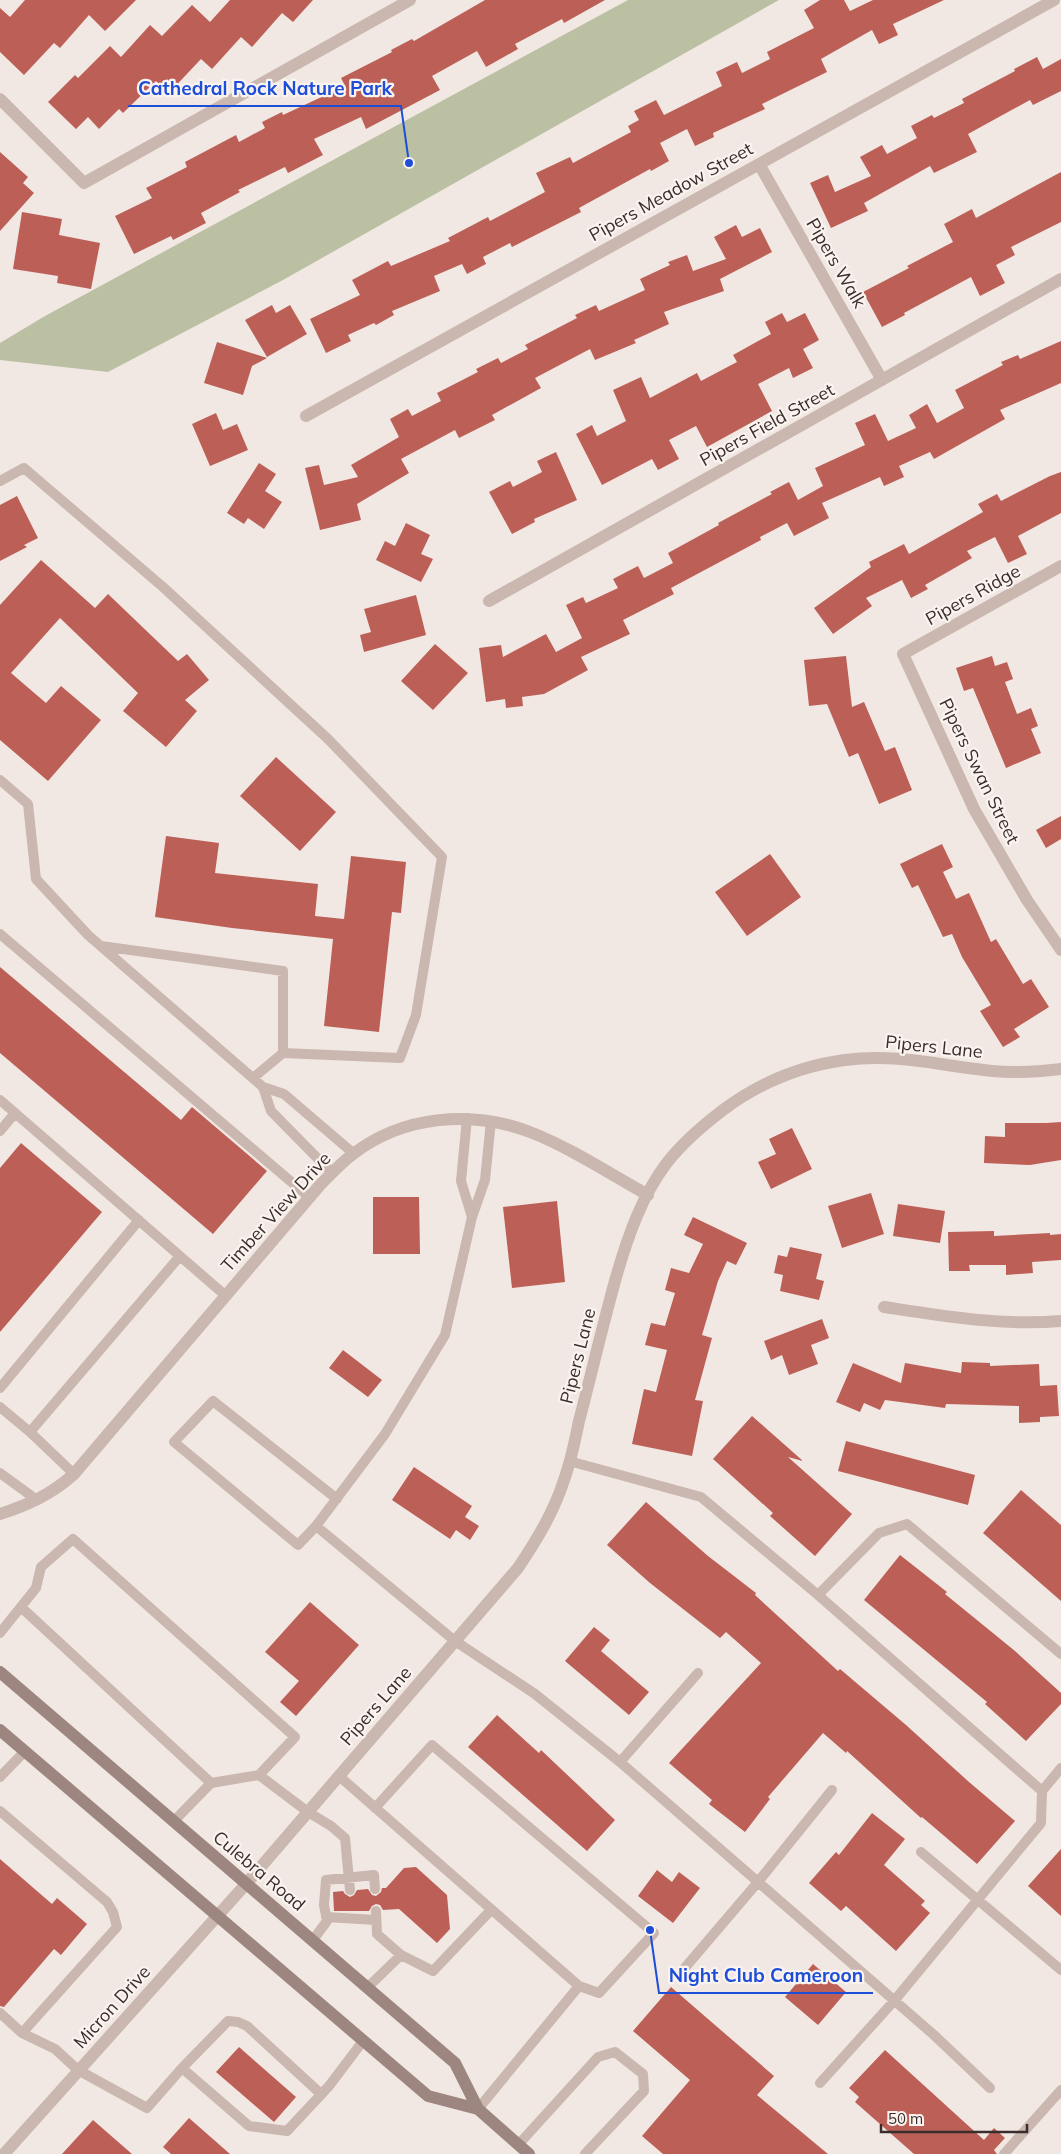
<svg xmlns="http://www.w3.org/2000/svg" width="1061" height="2154" font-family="Mulish,sans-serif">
	<rect width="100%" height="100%" fill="#f2e8e3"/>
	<path fill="#bbc0a3" d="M 628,0 L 779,0 L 283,280 L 108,372 L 0,360 L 0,343 L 45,316 Z"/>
	<path fill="#bc5f57" d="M 25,0 L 136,0 L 105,31 L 89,15 L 60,48 L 54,43 L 24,75 L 0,52 L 0,8 L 10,17 Z
		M 230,0 L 313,0 L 293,22 L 282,13 L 252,47 L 241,37 L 212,69 L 201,59 L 169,93 L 156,81 L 123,113 L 119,109 L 99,129 L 88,117 L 76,129 L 48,102 L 75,75 L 78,78 L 110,46 L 121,57 L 150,25 L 162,36 L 192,5 L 210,22 Z
		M 485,0 L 605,0 L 564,23 L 562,19 L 515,44 L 518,49 L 486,67 L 477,51 L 432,76 L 440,90 L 366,129 L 361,117 L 314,139 L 323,155 L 288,173 L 285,167 L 238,190 L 240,192 L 201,213 L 206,223 L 173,240 L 171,236 L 134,254 L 115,216 L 152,198 L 146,188 L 187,167 L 185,162 L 236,135 L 239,142 L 265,128 L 262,122 L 282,112 L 283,115 L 345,86 L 341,78 L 392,52 L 391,50 L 412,39 L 414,41 Z
		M 820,0 L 844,0 L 850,11 L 873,0 L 944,0 L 893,24 L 898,35 L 879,44 L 872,30 L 821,59 L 827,72 L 762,104 L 765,109 L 713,133 L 714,137 L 695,146 L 687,129 L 660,143 L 669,161 L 651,171 L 650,169 L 579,208 L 581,212 L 512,247 L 510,243 L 483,257 L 486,264 L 467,274 L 462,264 L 434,276 L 440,291 L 392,311 L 394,315 L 376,325 L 374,323 L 348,335 L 351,341 L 326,353 L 310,319 L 360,295 L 352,280 L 388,261 L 391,266 L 450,241 L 448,238 L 488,217 L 490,221 L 545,192 L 536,173 L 570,157 L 573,163 L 631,132 L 628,126 L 639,120 L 634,111 L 656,100 L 664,115 L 722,86 L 716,72 L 737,62 L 742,73 L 770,59 L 767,52 L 814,28 L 804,10 Z
		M 1037,57 L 1043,69 L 1061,59 L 1061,91 L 1033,105 L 1030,100 L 968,134 L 977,152 L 934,173 L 930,166 L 864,203 L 868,211 L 831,228 L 810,183 L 828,175 L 835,192 L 871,176 L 860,157 L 882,145 L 887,154 L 917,138 L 911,126 L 932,115 L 934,118 L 964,103 L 962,99 L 1015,71 L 1014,69 Z
		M 0,152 L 28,177 L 23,183 L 34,193 L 0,231 Z
		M 1061,172 L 1061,222 L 1011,247 L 1015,255 L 996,265 L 1005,283 L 980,296 L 971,277 L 904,313 L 905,315 L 882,327 L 863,292 L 909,268 L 907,266 L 953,242 L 944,224 L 972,209 L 976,218 Z
		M 22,212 L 62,219 L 59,235 L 100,243 L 91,289 L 57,283 L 58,276 L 13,269 Z
		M 736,225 L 742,237 L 760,228 L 772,252 L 720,279 L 724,291 L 664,312 L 669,324 L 634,340 L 636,343 L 595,360 L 590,349 L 535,378 L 541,388 L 492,415 L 495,420 L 459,438 L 455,430 L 401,459 L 409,473 L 357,504 L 361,520 L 320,530 L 305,468 L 319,465 L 324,485 L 358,477 L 351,465 L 399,437 L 390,419 L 408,409 L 412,416 L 441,401 L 437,393 L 478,372 L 476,369 L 498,358 L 501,363 L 528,349 L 525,345 L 577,318 L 575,315 L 596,305 L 599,311 L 645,290 L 640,279 L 670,265 L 668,262 L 687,255 L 693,271 L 726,259 L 714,237 Z
		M 272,305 L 276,313 L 290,305 L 307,334 L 267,357 L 245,320 Z
		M 782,313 L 787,322 L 805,313 L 819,340 L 803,349 L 813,368 L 793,378 L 789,368 L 758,384 L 772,411 L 707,447 L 696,426 L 669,440 L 679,459 L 658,470 L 652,459 L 602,485 L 576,434 L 592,425 L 597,436 L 626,421 L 613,390 L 641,377 L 650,398 L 697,373 L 701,381 L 737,362 L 733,355 L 771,334 L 765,322 Z
		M 1061,341 L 1061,383 L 1000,410 L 1005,419 L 934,459 L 930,452 L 899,466 L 904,477 L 884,486 L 880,477 L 822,503 L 829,518 L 794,536 L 787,523 L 760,537 L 761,540 L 671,588 L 674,594 L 623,620 L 630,634 L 581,657 L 588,670 L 544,694 L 522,697 L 523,706 L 506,708 L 505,699 L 486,702 L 479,648 L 501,645 L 503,657 L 546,634 L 556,652 L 582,638 L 566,605 L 583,597 L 586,603 L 618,588 L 613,579 L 638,566 L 644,578 L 673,563 L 668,553 L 719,525 L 718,523 L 772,494 L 770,492 L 789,482 L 798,500 L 823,486 L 815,468 L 865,445 L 855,423 L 875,414 L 888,441 L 916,428 L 909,415 L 927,404 L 937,423 L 964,408 L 955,390 L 1003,365 L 1001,362 L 1018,355 L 1020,359 Z
		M 217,342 L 267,358 L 252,366 L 243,395 L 204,383 Z
		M 216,413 L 223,430 L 237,424 L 248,450 L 210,466 L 192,424 Z
		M 556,452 L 577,500 L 534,519 L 535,522 L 512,534 L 489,492 L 510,481 L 513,487 L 542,472 L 537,461 Z
		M 259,463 L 276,474 L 265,491 L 282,502 L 264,529 L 248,518 L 244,524 L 227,513 Z
		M 1061,472 L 1061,513 L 1018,536 L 1027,554 L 1008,563 L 995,537 L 967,551 L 972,558 L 925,585 L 928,589 L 911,598 L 902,580 L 866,598 L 872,606 L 833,634 L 814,608 L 871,567 L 869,562 L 904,544 L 909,554 L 983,512 L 978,504 L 997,494 L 1001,501 L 1050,476 Z
		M 17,496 L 38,538 L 24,545 L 27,547 L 0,561 L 0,505 Z
		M 406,523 L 430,535 L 421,554 L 433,559 L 421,582 L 376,560 L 385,541 L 395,546 Z
		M 41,560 L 95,608 L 108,594 L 178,661 L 187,654 L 209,680 L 185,700 L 197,711 L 166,747 L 123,711 L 138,693 L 60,618 L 11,673 L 46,703 L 61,686 L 101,720 L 48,781 L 0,740 L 0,605 Z
		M 416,595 L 426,635 L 364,652 L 360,635 L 371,632 L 364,609 Z
		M 435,644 L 468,673 L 433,710 L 401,681 Z
		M 846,656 L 852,707 L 864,702 L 885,751 L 895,747 L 912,790 L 879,804 L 858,753 L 849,757 L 827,704 L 809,706 L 804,660 Z
		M 992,656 L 995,666 L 1007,662 L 1013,679 L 1005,682 L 1017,714 L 1031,708 L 1038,726 L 1031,729 L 1041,753 L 1006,768 L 973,688 L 964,691 L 956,668 Z
		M 276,757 L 336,812 L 300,851 L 240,796 Z
		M 1061,816 L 1061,839 L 1046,848 L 1036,830 Z
		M 166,836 L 219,843 L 215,873 L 318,884 L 315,916 L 344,919 L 351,856 L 406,862 L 401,913 L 392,912 L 379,1032 L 324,1026 L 333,939 L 232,928 L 155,917 Z
		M 942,844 L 953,867 L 943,872 L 956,899 L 969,893 L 991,942 L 996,939 L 1023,984 L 1031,979 L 1049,1007 L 1014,1029 L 1020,1037 L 1003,1047 L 980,1011 L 991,1005 L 962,957 L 952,934 L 943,937 L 918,885 L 912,888 L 900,864 Z
		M 770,854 L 801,897 L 747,936 L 715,892 Z
		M 0,967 L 181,1120 L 192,1107 L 267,1171 L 213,1234 L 0,1053 Z
		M 1061,1122 L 1061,1160 L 1030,1165 L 984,1163 L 985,1136 L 1005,1137 L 1005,1123 L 1046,1123 Z
		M 792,1128 L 812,1169 L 771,1189 L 758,1162 L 776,1154 L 769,1139 Z
		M 21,1143 L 102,1212 L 0,1332 L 0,1168 Z
		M 871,1193 L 884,1234 L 842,1248 L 828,1206 Z
		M 373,1197 L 419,1197 L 420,1254 L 373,1254 Z
		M 557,1201 L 565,1282 L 512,1288 L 503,1207 Z
		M 898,1204 L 945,1211 L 940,1243 L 893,1236 Z
		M 693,1217 L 747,1243 L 736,1265 L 727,1261 L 718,1281 L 702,1335 L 712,1338 L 695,1400 L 703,1401 L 692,1456 L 632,1444 L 644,1389 L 656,1392 L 667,1350 L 645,1345 L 651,1323 L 665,1326 L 675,1293 L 665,1290 L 671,1268 L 689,1273 L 703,1244 L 684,1235 Z
		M 994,1231 L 994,1236 L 1050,1233 L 1050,1235 L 1061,1234 L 1061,1260 L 1032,1262 L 1033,1273 L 1006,1275 L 1006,1265 L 969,1265 L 970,1271 L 949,1271 L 948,1232 Z
		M 790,1247 L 822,1254 L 816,1279 L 824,1281 L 819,1300 L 780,1291 L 783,1275 L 774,1273 L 778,1255 L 787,1257 Z
		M 822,1319 L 829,1338 L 811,1345 L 818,1364 L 789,1375 L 782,1355 L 771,1360 L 764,1341 Z
		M 343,1350 L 382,1380 L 368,1397 L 329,1368 Z
		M 962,1362 L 990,1363 L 990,1366 L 1039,1364 L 1040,1386 L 1057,1385 L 1059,1416 L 1040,1417 L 1040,1422 L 1019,1423 L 1019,1406 L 946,1404 L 945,1408 L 885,1400 L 880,1410 L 864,1403 L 860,1412 L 836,1402 L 853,1363 L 901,1383 L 905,1363 L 961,1373 Z
		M 752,1416 L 803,1461 L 788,1457 L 852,1514 L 815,1556 L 770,1516 L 773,1513 L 713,1459 Z
		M 846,1441 L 975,1475 L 968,1505 L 838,1471 Z
		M 414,1467 L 472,1506 L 465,1517 L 479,1526 L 470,1540 L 456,1530 L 450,1539 L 392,1500 Z
		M 1021,1490 L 1061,1525 L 1061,1601 L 983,1533 Z
		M 646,1502 L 708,1556 L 756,1593 L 755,1595 L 838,1671 L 840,1669 L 906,1725 L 969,1782 L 1015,1821 L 977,1864 L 922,1817 L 921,1818 L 847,1751 L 846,1753 L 823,1733 L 768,1797 L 770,1799 L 745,1832 L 709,1804 L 712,1800 L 669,1763 L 761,1663 L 726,1632 L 720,1638 L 650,1583 L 607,1545 Z
		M 900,1555 L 947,1592 L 945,1594 L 1015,1651 L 1061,1693 L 1061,1704 L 1026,1741 L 985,1704 L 987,1702 L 864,1600 Z
		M 310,1602 L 359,1645 L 296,1716 L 280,1702 L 299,1681 L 265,1652 Z
		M 594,1627 L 610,1640 L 601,1651 L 649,1692 L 629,1715 L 565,1661 Z
		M 497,1715 L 539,1753 L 541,1750 L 615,1820 L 587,1851 L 468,1747 Z
		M 872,1813 L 905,1839 L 884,1865 L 925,1901 L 921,1905 L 930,1913 L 896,1951 L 846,1906 L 841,1911 L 809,1883 L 836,1852 L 839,1855 Z
		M 1061,1849 L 1061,1916 L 1028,1886 Z
		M 0,1859 L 52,1904 L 57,1898 L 87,1924 L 61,1955 L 54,1949 L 4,2007 L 0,2006 Z
		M 416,1867 L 447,1895 L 450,1929 L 437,1943 L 399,1909 L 383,1910 L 380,1905 L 376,1904 L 372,1906 L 369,1911 L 334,1911 L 333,1892 L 343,1891 L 345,1894 L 350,1897 L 354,1895 L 357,1890 L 368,1889 L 372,1895 L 376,1896 L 381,1892 L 382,1888 L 386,1888 L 404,1868 Z
		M 657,1870 L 672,1882 L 679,1872 L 700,1888 L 673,1923 L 638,1896 Z
		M 813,1964 L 846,1992 L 818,2025 L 785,1997 Z
		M 671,1987 L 774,2076 L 757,2095 L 828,2154 L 663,2154 L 642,2136 L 690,2080 L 633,2031 Z
		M 239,2047 L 296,2097 L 274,2122 L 216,2072 Z
		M 885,2050 L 984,2140 L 994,2128 L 1005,2138 L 994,2150 L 997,2154 L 914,2154 L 889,2132 L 855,2102 L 859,2097 L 849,2088 Z
		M 189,2118 L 230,2154 L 171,2154 L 163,2147 Z
		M 93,2120 L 132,2154 L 62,2154 Z"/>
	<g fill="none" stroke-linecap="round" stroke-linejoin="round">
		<path stroke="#cab7af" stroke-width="10" d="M 0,481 L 24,468 L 163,587 L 328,739 L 442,857 L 416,1015 L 400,1058 L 283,1053 L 253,1078
			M 0,780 L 28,804 L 36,879 L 88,935 L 263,1087 L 284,1094 L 353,1153
			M 0,934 L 309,1197
			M 101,946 L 283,971 L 283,1053
			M 263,1087 L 271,1111 L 332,1173
			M 0,1100 L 226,1296
			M 467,1118 L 461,1181 L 472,1217
			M 0,1131 L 15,1113
			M 0,1388 L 139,1220
			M 0,1407 L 30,1432
			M 569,1461 L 701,1497 L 818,1595 L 879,1533 L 907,1524 L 1061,1654
			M 0,1473 L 37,1500
			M 74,1474 L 30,1432 L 180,1256
			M 337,1499 L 213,1401 L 174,1442 L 298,1545 L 316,1526 L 385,1434 L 445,1335 L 472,1217 L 485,1180 L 491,1121
			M 316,1526 L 455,1641 L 535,1694 L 620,1762 L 934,2035 L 990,2088
			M 818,1595 L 1042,1791
			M 22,1608 L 211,1783 L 174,1821
			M 0,1633 L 36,1588 L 41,1567 L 73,1539 L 295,1737 L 259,1775 L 308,1812 L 331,1826 L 345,1838 L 350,1890
			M 620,1762 L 698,1673
			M 339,1776 L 579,1986 L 478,2109
			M 0,1777 L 25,1751
			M 211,1783 L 259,1775
			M 375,1808 L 432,1745 L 654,1933 L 599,1993 L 579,1986
			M 0,1811 L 107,1902 L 113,1912 L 117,1927 L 22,2033
			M 921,1852 L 1061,1970
			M 376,1911 L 377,1934 L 401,1955
			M 326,1917 L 376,1920
			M 313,1940 L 327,1921 L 324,1905 L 326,1880 L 374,1875 L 375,1889
			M 683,1970 L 758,1882 L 832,1790
			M 368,1987 L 401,1955 L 433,1971 L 491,1910
			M 0,2013 L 22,2033 L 55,2049 L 78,2070 L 147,2108 L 182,2068 L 249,2126 L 287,2131 L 329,2086 L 363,2041
			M 182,2068 L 228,2021 L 238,2022 L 247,2026 L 321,2094
			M 820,2083 L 894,2001 L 1041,1823 L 1042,1791 L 1061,1768
			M 518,2145 L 598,2057 L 615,2052 L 643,2074 L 644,2091 L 585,2154
			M 1004,2154 L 1061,2090"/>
		<path stroke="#cab7af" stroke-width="12" d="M 0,99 L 84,183 L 410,0
			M 759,164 L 882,380
			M 306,416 L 1054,0
			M 1061,566 L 903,654 L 974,809 L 1027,900 L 1061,950
			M 489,601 L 1061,279
			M 884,1307 C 943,1316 1001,1326 1061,1321
			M 0,1514 C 28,1505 52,1494 74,1474 L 320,1185 C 331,1174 341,1163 353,1154 C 404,1115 472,1110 530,1132 C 571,1148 610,1174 648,1195
			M 246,1884 L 518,1568 C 536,1541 554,1512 564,1480 C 571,1461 575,1441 579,1421 C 592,1372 603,1323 617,1274 C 628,1236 642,1196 666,1164 C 682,1143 702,1126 723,1110 C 759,1083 800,1066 845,1060 C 896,1053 942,1066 992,1071 C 1015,1073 1038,1072 1061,1069"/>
		<path stroke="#cab7af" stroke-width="12" d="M 4,2154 L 246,1884"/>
		<path stroke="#9d8680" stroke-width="12" d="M 0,1672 L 455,2063 L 478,2109 L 529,2154
			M 0,1730 L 428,2096 L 478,2109"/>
	</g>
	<g text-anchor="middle" stroke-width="4.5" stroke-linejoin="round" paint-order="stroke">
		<g font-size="18" fill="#392e2c" stroke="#faf3ef">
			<text transform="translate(671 192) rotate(-29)" y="6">Pipers Meadow Street</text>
			<text transform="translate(836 263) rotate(60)" y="6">Pipers Walk</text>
			<text transform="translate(767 425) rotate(-29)" y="6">Pipers Field Street</text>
			<text transform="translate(973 595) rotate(-29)" y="6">Pipers Ridge</text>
			<text transform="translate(979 771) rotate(64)" y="6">Pipers Swan Street</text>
			<text transform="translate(934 1047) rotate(6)" y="6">Pipers Lane</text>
			<text transform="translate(276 1212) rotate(-48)" y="6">Timber View Drive</text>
			<text transform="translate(578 1356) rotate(-76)" y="6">Pipers Lane</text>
			<text transform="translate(376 1706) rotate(-49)" y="6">Pipers Lane</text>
			<text transform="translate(259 1871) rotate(40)" y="6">Culebra Road</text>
			<text transform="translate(112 2007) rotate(-48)" y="6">Micron Drive</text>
		</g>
	</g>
	<path fill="none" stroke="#1d4ed8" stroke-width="2" d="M409 163L401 106H128M650 1930L659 1993H873"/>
	<g fill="#1d4ed8" stroke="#faf3ef" stroke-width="2">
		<circle cx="409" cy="163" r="5"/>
		<circle cx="650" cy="1930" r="5"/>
	</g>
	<g font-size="19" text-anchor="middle" font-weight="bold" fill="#1d4ed8" stroke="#faf3ef" stroke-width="4.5" stroke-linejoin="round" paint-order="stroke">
		<text x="265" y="95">Cathedral Rock Nature Park</text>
		<text x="766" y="1982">Night Club Cameroon</text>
	</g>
	<path d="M881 2124v8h146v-8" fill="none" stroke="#392e2c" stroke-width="2.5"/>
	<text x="888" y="2124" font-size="15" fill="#392e2c" stroke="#faf3ef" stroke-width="4" paint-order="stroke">50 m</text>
</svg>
